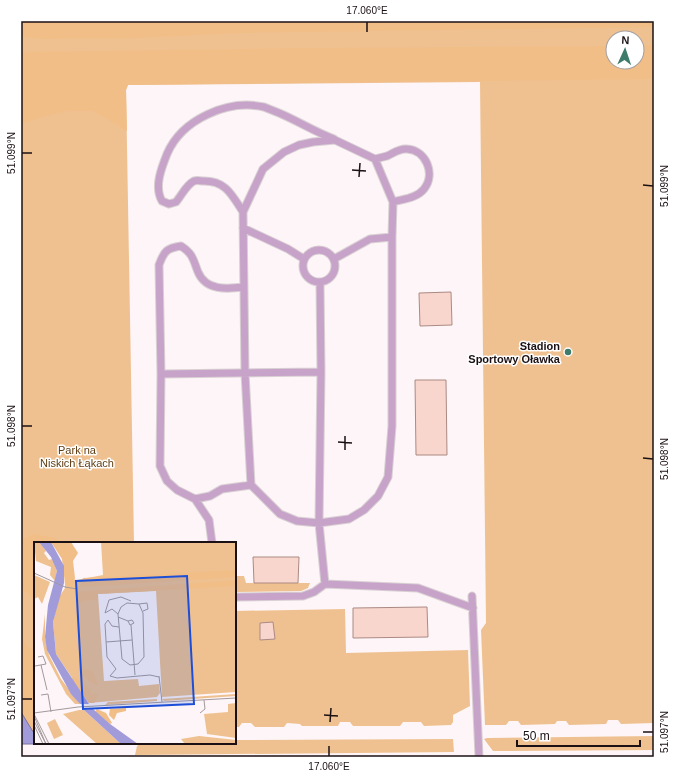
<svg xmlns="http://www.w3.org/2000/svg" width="675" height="778" font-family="Helvetica,sans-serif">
	<rect width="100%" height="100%" fill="#fdf5f7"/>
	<path fill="#efc190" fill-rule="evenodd" d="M 21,21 L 654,21 L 654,723 L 621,724 L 618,720 L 608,720 L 606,724 L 569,725 L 566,721 L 557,721 L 555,724 L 521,725 L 518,721 L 509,721 L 506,725 L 485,725 L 481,630 L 486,623 L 480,82 L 128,85 L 126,90 L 134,543 L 35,543 L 35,735 L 21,712 ZM 613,38 L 637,38 L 637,62 L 613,62 Z
		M 235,576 L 244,576 L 246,583 L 310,583 L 308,588 L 301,591 L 235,592 Z
		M 345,609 L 346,653 L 468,650 L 470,706 L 453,715 L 453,722 L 451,725 L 424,726 L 421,722 L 403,722 L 400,726 L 353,726 L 350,722 L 340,722 L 338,726 L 302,726 L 300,724 L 287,723 L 284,727 L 255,727 L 251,723 L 242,723 L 239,727 L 235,727 L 235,611 Z
		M 654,736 L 654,750 L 493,751 L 484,739 L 487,738 Z
		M 453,739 L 454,752 L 135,755 L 137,746 L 141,743 L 235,743 L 235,740 Z"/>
	<path fill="#f1be88" d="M 25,21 L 654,21 L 654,27 L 242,33 L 136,38 L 41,39 L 24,37 L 21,34 Z
		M 654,45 L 654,79 L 128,85 L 126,90 L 127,131 L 93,111 L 68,111 L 42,117 L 21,124 L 21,52 L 301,48 L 613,46 L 613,62 L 637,62 L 637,46 Z
		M 34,534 L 55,538 L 62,543 L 35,543 L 35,600 L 21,588 L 21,539 Z
		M 21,639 L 35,653 L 35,735 L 21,712 Z"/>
	<path fill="#a29bda" stroke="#7a719e" d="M 21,712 L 35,735 L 35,743 L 40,744 L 21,744 Z"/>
	<path fill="#f9d6cd" stroke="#ab8a83" d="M 451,292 L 452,325 L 420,326 L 419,293 Z
		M 415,380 L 446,380 L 447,455 L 416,455 Z
		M 253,557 L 299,557 L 298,583 L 254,583 Z
		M 427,607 L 428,637 L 353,638 L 353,608 Z
		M 273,622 L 275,639 L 260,640 L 260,623 Z"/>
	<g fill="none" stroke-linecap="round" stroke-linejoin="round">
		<g stroke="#d9d0d3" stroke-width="9">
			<path id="service" d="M 375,159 L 335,140 L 313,142 L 299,145 L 284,152 L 263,169 L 243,212 L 245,373 L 251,485 L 280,514 L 297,521 L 319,523 L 349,519 L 364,510 L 378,496 L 388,477 L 392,426 L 392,237 L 393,202 L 375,159 C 379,158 383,157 387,156 C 394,153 399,148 407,149 C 426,150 436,174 424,189 C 417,198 403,199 393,202
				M 243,212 C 232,195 226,181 204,181 C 200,181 197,180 194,181 C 186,185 182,195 176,202 L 169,204 L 162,201 C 154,187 161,169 167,154 C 182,119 228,99 264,107 C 269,109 274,111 279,113 C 298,121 315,132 334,139
				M 243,228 L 288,249 L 304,259
				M303 266a16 16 0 1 1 32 0a16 16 0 1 1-32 0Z
				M 334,259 L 370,239 L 392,237
				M 320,283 L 321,372 L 319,523 L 325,584
				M 161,374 L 321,372
				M 195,499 L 210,496 L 222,489 L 251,485
				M 212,543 L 209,520 L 195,499 L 177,490 L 167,481 L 160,466 L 161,374 L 159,265 C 164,251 167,248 181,246 C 193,254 193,259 198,272 C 206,291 227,289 244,287
				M 472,596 L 479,757
				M 235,597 L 303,596 L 314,592 L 325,584 L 418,588 L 473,608"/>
		</g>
		<use href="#service" stroke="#c7a3ca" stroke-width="7"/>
	</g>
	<path fill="none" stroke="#1b1013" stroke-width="1.5" d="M 367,32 L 367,22M 22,153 L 32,153M 352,170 L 366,171M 359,177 L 360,163M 643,185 L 653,186M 22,426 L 32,426M 338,442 L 352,443M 345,450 L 345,436M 643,458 L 653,459M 22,699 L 32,699M 324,715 L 338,716M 330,722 L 331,708M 643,732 L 653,732M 329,756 L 329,746"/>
	<circle fill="#3d7c6a" stroke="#fff" stroke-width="1.5" cx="568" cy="352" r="4"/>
	<g text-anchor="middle" stroke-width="3" stroke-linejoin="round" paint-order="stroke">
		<g font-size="11" font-weight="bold" fill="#1b1013" stroke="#fff" text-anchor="end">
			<text x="560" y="350">Stadion<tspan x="560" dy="13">Sportowy Oławka</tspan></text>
		</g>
		<g font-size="11" fill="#5e3d13" stroke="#fff">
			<text x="77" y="454">Park na<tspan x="77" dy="13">Niskich Łąkach</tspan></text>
		</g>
	</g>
	<g transform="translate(34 542)">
		<rect width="202" height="202" fill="#fdf5f7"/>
		<path d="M 0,0 L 6,0 L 12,9 L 10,11 L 15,18 L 18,17 L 20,20 L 23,29 L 21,39 L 16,33 L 17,25 L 2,19 ZM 67,0 L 202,0 L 202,150 L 128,155 L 122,49 L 64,52 L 70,139 L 104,137 L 105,144 L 125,142 L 126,151 L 123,155 L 55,161 L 22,112 L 19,80 L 25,55 L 31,46 L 31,36 L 43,38 L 69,33 ZM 0,33 L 16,40 L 8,62 L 4,55 L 0,57 ZM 11,72 L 11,95 L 15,113 L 27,137 L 46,162 L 41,162 L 32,152 L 11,112 L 8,97 ZM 202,152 L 202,154 L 130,159 L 128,157 ZM 123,157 L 123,159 L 71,163 L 74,160 ZM 202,161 L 202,196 L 173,192 L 170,172 L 194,170 L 194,162 ZM 45,168 L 50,168 L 87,202 L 63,202 L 29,172 ZM 21,177 L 29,193 L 20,197 L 13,181 ZM 165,194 L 202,198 L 202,202 L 151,202 L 147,197 Z" fill="#efc190"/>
		<path d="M 17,0 L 37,0 L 44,11 L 39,19 L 41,36 L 38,46 L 31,42 L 28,17 ZM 202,28 L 202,35 L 46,45 L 49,36 ZM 202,38 L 202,44 L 64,52 L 64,60 L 58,57 L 42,61 L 41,50 ZM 52,127 L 59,130 L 64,143 L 60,142 L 47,133 L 46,130 ZM 41,135 L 56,148 L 57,154 L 60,151 L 64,153 L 60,161 L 55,161 L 37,137 ZM 92,166 L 92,169 L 83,171 L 80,178 L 75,173 L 76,167 ZM 63,167 L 72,171 L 78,181 L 76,182 L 61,170 Z" fill="#f1be88"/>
		<path d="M 5,0 L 17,0 L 30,24 L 30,41 L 19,80 L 22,112 L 55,162 L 46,162 L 37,152 L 13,108 L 11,95 L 14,63 L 23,29 L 17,15 ZM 59,167 L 76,182 L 104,202 L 87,202 L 50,168 Z" fill="#a29bda"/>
		<path fill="none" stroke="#a3999c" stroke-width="1" d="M 0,31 L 31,45 L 43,47M 105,62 L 93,61 L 87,65 L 84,72 L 88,117 L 96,123 L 104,122 L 110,115 L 109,71 L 105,62 L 113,61 L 114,67 L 109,69M 84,72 L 78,67 L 71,71 L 75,58 L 87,55 L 97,59M 84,75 L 94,79 L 96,83 L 100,81 L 98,78 L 94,79M 97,83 L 101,133M 85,85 L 78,84 L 74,78 L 71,82 L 73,115 L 82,127 L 76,134 L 83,136 L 116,133 L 125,135M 72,100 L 98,98M 7,123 L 13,148M 1,124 L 12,122 L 9,114 L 4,115M 125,134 L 128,160M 7,153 L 14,152 L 17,170M 0,171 L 44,165 L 202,156M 166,171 L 171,167 L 170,158M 0,172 L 15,202M 0,174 L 12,202M 0,179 L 12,202M 0,183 L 9,202"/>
		<path fill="#1d4ed8" fill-opacity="0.15" stroke="#1d4ed8" stroke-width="2" d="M 153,34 L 160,162 L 49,167 L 42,39 Z"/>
		<rect width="202" height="202" fill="none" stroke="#1b1013" stroke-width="2"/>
	</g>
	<rect width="675" height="778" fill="none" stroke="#ffffff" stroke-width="44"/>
	<g transform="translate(625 50) rotate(3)"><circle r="19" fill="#ffffff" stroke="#a49fa1"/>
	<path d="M0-3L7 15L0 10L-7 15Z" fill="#3d7c6a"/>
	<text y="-6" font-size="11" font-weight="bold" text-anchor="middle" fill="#1b1013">N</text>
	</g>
	<path d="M517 740v6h123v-6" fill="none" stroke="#1b1013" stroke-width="2"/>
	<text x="523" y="740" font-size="12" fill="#1b1013" stroke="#ffffff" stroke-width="3" paint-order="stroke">50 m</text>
	<rect x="22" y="22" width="631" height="734" fill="none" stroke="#1b1013" stroke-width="1.5"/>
	<g font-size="10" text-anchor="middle" fill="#1b1013">
		<text x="367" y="14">17.060°E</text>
		<text transform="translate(11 153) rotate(-90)" y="4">51.099°N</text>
		<text transform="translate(664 186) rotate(-90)" y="4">51.099°N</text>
		<text transform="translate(11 426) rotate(-90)" y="4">51.098°N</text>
		<text transform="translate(664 459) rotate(-90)" y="4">51.098°N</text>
		<text transform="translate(11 699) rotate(-90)" y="4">51.097°N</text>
		<text transform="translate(664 732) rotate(-90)" y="4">51.097°N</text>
		<text x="329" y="770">17.060°E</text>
	</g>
</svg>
